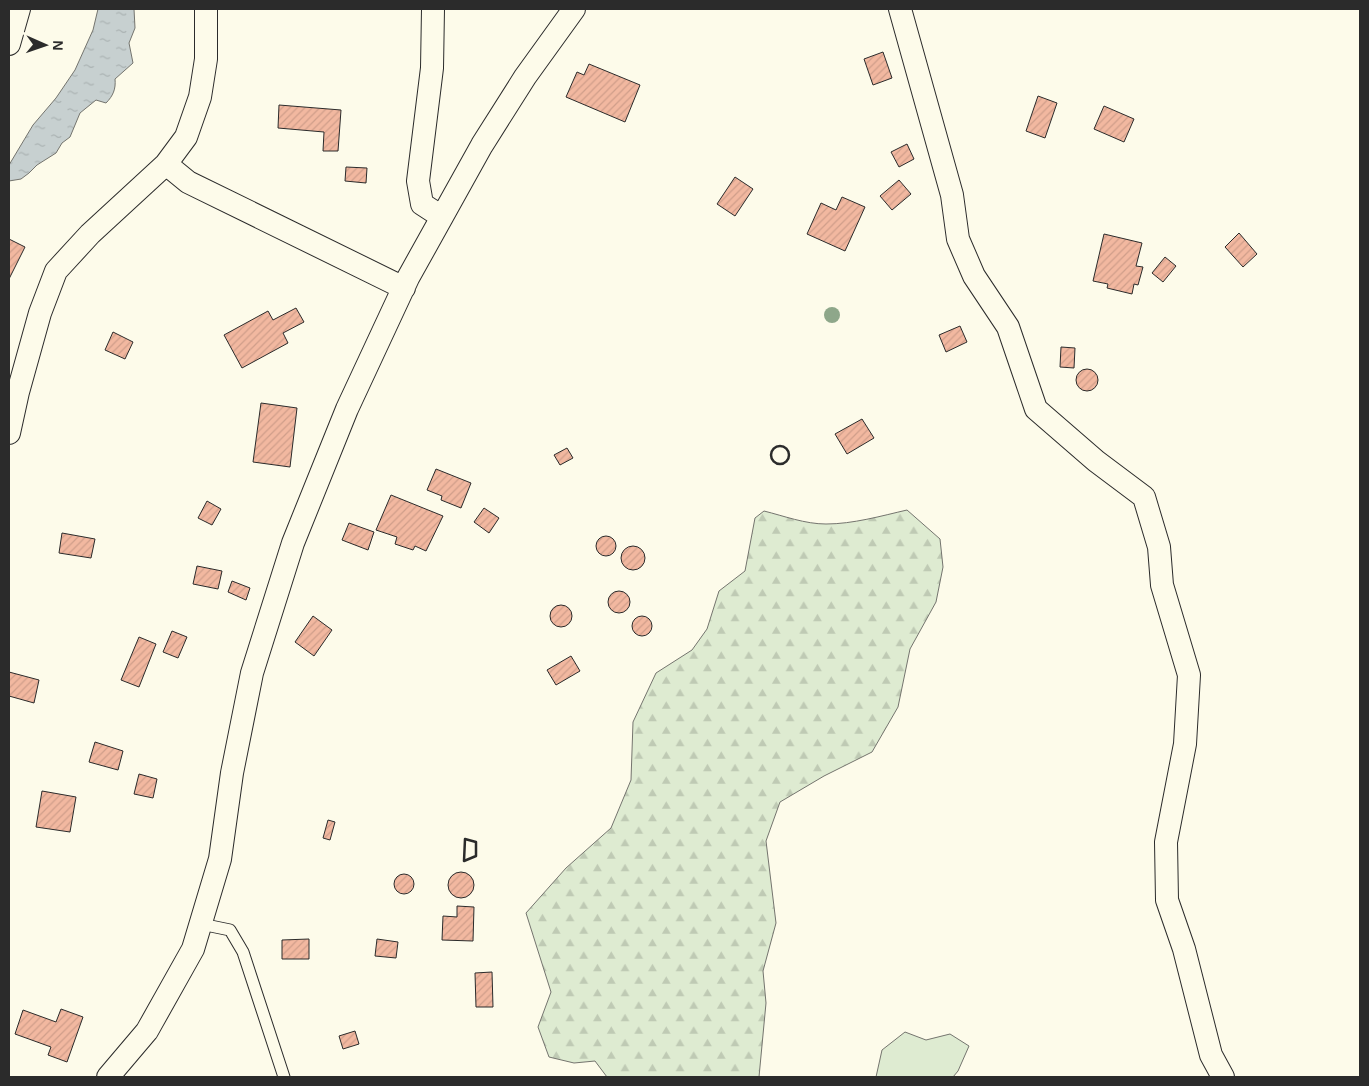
<svg xmlns="http://www.w3.org/2000/svg" width="1369" height="1086" font-family="Arial,sans-serif">
	<defs>
		<pattern id="forest-firs" width="22" height="20" patternUnits="userSpaceOnUse" patternTransform="scale(1.25)"><rect width="22" height="20" fill="#deebd1"/><path d="M5 1l3.5 6h-7zM16 11l3.5 6h-7z" fill="#bfcab4"/></pattern>
		<pattern id="water-ripples" width="26" height="14" patternUnits="userSpaceOnUse" patternTransform="scale(1.25)"><rect width="26" height="14" fill="#c7d0d0"/><path d="M2 4q2-2 4 0t4 0M15 11q2-2 4 0t4 0" fill="none" stroke="#abb3b3"/></pattern>
		<pattern id="building-hatch" width="6" height="6" patternUnits="userSpaceOnUse" patternTransform="scale(1.25)"><rect width="6" height="6" fill="#f2b8a0"/><path d="M-1 1l2-2M0 6l6-6M5 7l2-2" fill="none" stroke="#d09e8a"/></pattern>
	</defs>
	<rect width="100%" height="100%" fill="#fdfbea"/>
	<path fill="#deebd1" stroke="#74746e" d="M 905,1032 L 926,1040 L 950,1034 L 969,1046 L 958,1071 L 953,1077 L 876,1077 L 882,1050 Z"/>
	<path fill="url(#forest-firs)" stroke="#74746e" d="M 907,510 L 940,539 L 943,567 L 936,602 L 910,649 L 898,707 L 872,752 L 824,776 L 780,802 L 766,841 L 776,923 L 763,971 L 766,1003 L 759,1077 L 607,1077 L 595,1061 L 574,1063 L 549,1057 L 538,1027 L 551,992 L 526,913 L 566,868 L 611,828 L 631,780 L 633,722 L 656,673 L 692,650 L 707,629 L 719,591 L 745,571 L 755,518 L 764,511 C 784,516 805,524 826,524 C 853,524 881,516 907,510 Z"/>
	<path fill="url(#water-ripples)" stroke="#74746e" d="M 98,9 L 134,9 L 135,28 L 129,43 L 133,63 L 115,79 C 116,89 113,96 106,103 L 96,100 L 80,113 L 70,137 L 62,143 L 56,153 L 37,165 L 29,173 L 21,179 L 9,181 L 9,165 L 33,125 L 56,98 L 75,70 L 93,30 Z"/>
	<path fill="url(#building-hatch)" stroke="#2b2b2b" d="M 883,52 L 892,78 L 873,85 L 864,59 Z
		M 589,64 L 640,85 L 625,122 L 566,97 L 577,72 L 584,75 Z
		M 1038,96 L 1057,103 L 1045,138 L 1026,131 Z
		M 279,105 L 341,110 L 338,151 L 323,151 L 324,132 L 278,128 Z
		M 1104,106 L 1134,119 L 1124,142 L 1094,129 Z
		M 907,144 L 914,159 L 899,167 L 891,152 Z
		M 346,167 L 367,168 L 366,183 L 345,181 Z
		M 735,177 L 753,189 L 735,216 L 717,204 Z
		M 899,180 L 911,194 L 892,210 L 880,196 Z
		M 842,197 L 865,207 L 845,251 L 807,234 L 821,203 L 836,210 Z
		M 1239,233 L 1257,254 L 1243,267 L 1225,247 Z
		M 1104,234 L 1142,243 L 1136,266 L 1143,267 L 1138,285 L 1134,284 L 1132,294 L 1107,288 L 1108,284 L 1093,281 Z
		M 9,239 L 25,247 L 9,279 Z
		M 1165,257 L 1176,266 L 1163,282 L 1152,273 Z
		M 296,308 L 304,322 L 283,333 L 288,343 L 242,368 L 224,335 L 268,311 L 273,320 Z
		M 960,326 L 967,342 L 946,352 L 939,335 Z
		M 113,332 L 133,342 L 125,359 L 105,350 Z
		M 1061,347 L 1075,348 L 1074,368 L 1060,367 Z
		M1076 380a11 11 0 1 1 22 0a11 11 0 1 1-22 0Z
		M 261,403 L 297,408 L 290,467 L 253,462 Z
		M 862,419 L 874,438 L 847,454 L 835,434 Z
		M 567,448 L 573,458 L 560,465 L 554,455 Z
		M 436,469 L 471,483 L 461,508 L 441,500 L 442,496 L 427,490 Z
		M 391,495 L 443,516 L 426,551 L 415,546 L 413,550 L 395,544 L 397,537 L 376,530 Z
		M 207,501 L 221,509 L 212,525 L 198,518 Z
		M 484,508 L 499,518 L 489,533 L 474,522 Z
		M 349,523 L 374,532 L 368,550 L 342,540 Z
		M 62,533 L 95,539 L 91,558 L 59,553 Z
		M596 546a10 10 0 1 1 20 0a10 10 0 1 1-20 0Z
		M621 558a12 12 0 1 1 24 0a12 12 0 1 1-24 0Z
		M 197,566 L 222,571 L 218,589 L 193,584 Z
		M 232,581 L 250,588 L 246,600 L 228,592 Z
		M608 602a11 11 0 1 1 22 0a11 11 0 1 1-22 0Z
		M550 616a11 11 0 1 1 22 0a11 11 0 1 1-22 0Z
		M 313,616 L 332,630 L 314,656 L 295,642 Z
		M632 626a10 10 0 1 1 20 0a10 10 0 1 1-20 0Z
		M 172,631 L 187,637 L 178,658 L 163,652 Z
		M 139,637 L 156,644 L 139,687 L 121,680 Z
		M 571,656 L 580,671 L 556,685 L 547,670 Z
		M 9,672 L 39,680 L 34,703 L 9,696 Z
		M 95,742 L 123,751 L 118,770 L 89,762 Z
		M 139,774 L 157,779 L 153,798 L 134,794 Z
		M 42,791 L 76,797 L 70,832 L 36,827 Z
		M 328,820 L 335,822 L 330,840 L 323,838 Z
		M448 885a13 13 0 1 1 26 0a13 13 0 1 1-26 0Z
		M394 884a10 10 0 1 1 20 0a10 10 0 1 1-20 0Z
		M 457,906 L 474,907 L 473,941 L 442,940 L 443,916 L 457,917 Z
		M 309,939 L 309,959 L 282,959 L 282,940 Z
		M 377,939 L 398,942 L 396,958 L 375,956 Z
		M 492,972 L 493,1007 L 476,1007 L 475,973 Z
		M 61,1009 L 83,1017 L 67,1062 L 48,1055 L 51,1047 L 15,1034 L 23,1010 L 56,1022 Z
		M 355,1031 L 359,1044 L 343,1049 L 339,1036 Z"/>
	<g fill="none" stroke-linecap="round" stroke-linejoin="round">
		<g stroke="#2b2b2b" stroke-width="13">
			<path id="service" d="M 201,924 L 230,930 L 243,952 L 284,1077"/>
		</g>
		<g stroke="#2b2b2b" stroke-width="24">
			<path id="minor" d="M 433,9 L 432,68 L 418,181 L 422,204 L 442,217
				M 900,9 L 952,195 L 958,239 L 974,276 L 1008,327 L 1036,409 L 1096,461 L 1144,497 L 1159,547 L 1162,585 L 1189,675 L 1185,744 L 1166,842 L 1167,900 L 1184,949 L 1211,1055 L 1223,1077
				M 9,44 L 19,9
				M 166,164 L 188,182 L 404,288
				M 9,433 L 18,392 L 40,313 L 56,271 L 90,234 L 166,164 L 186,137 L 200,97 L 206,59 L 206,9
				M 108,1077 L 147,1031 L 193,949 L 220,859 L 232,773 L 252,673 L 293,543 L 347,409 L 408,278 L 482,145 L 525,77 L 574,9"/>
		</g>
		<use href="#service" stroke="#fdfbea" stroke-width="11"/>
		<use href="#minor" stroke="#fdfbea" stroke-width="22"/>
		<path stroke="#2b2b2b" stroke-width="2.5" d="M771 455a9 9 0 1 1 18 0a9 9 0 1 1-18 0Z
			M 465,839 L 476,842 L 476,856 L 464,861 Z"/>
	</g>
	<circle fill="#8ea78a" cx="832" cy="315" r="8"/>
	<rect width="1369" height="1086" fill="none" stroke="#2b2b2b" stroke-width="20"/>
	<g transform="translate(45 45) rotate(92)" stroke="#fdfbea" stroke-width="4" paint-order="stroke">
	<path d="M0-4L9 19L0 12L-9 19Z" fill="#2b2b2b"/>
	<text y="-8" font-size="14" font-weight="bold" text-anchor="middle" fill="#2b2b2b">N</text>
	</g>
</svg>
